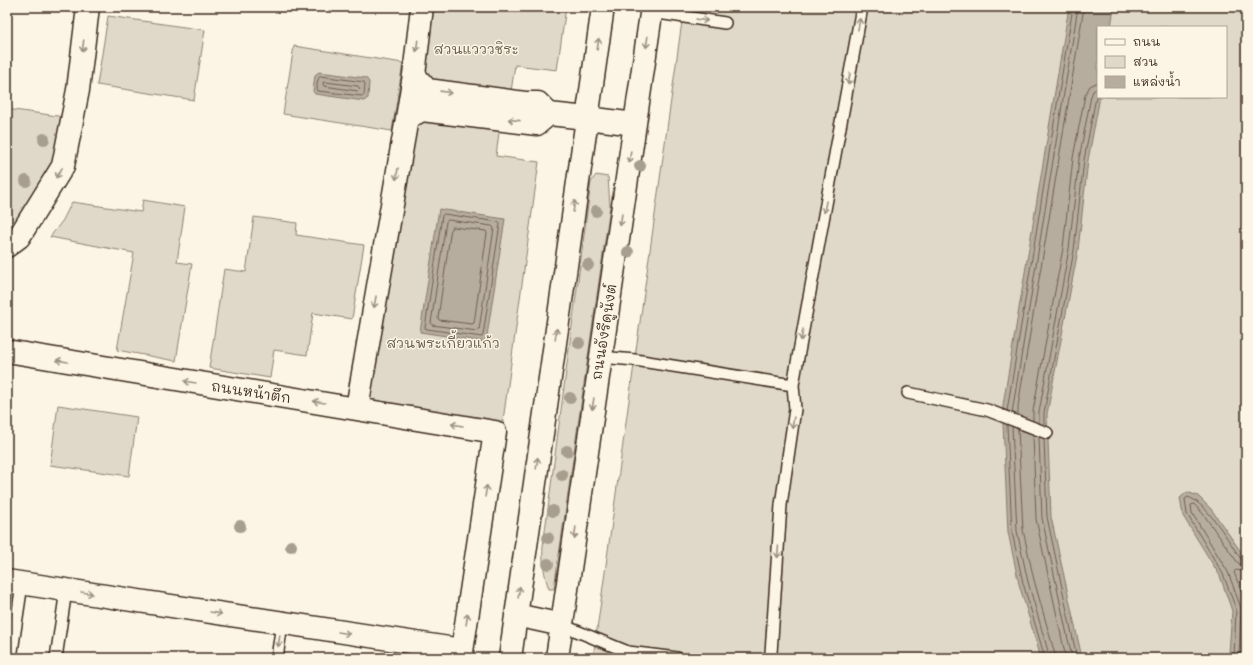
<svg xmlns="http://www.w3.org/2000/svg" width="1253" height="665" font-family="Mali,'Playpen Sans Thai',sans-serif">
	<rect width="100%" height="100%" fill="#fcf5e5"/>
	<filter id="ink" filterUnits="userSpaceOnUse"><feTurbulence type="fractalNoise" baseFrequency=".025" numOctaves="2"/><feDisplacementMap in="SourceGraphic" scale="8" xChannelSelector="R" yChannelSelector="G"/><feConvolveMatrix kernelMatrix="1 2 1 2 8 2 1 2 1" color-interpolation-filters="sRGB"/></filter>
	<g filter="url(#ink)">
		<path fill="#e0d8c8" stroke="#8e8173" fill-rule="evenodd" d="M 426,7 L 566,7 L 557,70 L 515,65 L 510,98 L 430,84 L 419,66 Z
			M 684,7 L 1246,7 L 1246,658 L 593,658 ZM 1098,27 L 1226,27 L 1226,97 L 1098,97 Z
			M 108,16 L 205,30 L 194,100 L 97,85 Z
			M 294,46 L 403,63 L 392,131 L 283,114 Z
			M 7,109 L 72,118 L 63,166 L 7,246 Z
			M 410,119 L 500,125 L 496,156 L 539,162 L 502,428 L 361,403 Z
			M 596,175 L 608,177 L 610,206 L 554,589 L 549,589 C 544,575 542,561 543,546 L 591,182 Z
			M 143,200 L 185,207 L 177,262 L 192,264 L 176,361 L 117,350 L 134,253 L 50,237 L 63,220 L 72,202 L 141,212 Z
			M 254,217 L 297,223 L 296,235 L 364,245 L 352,319 L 313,313 L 307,355 L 274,350 L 270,378 L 209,368 L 224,269 L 246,272 Z
			M 58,405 L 137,417 L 129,476 L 50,465 Z"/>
		<path fill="#b7ad9e" stroke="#85796b" d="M 1069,7 L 1114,7 L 1111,27 L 1098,27 L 1098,97 L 1100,97 L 1088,160 L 1078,250 L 1047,414 L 1051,517 L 1082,658 L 1041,658 L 1019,584 L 1008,532 L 1003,423 L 1003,405 Z
			M 319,72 L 366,78 L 369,82 L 368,98 L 364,101 L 315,94 L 313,91 L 315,75 Z
			M 439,209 L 505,219 L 486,342 L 420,332 Z
			M 1187,492 L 1198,496 L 1211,509 L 1246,559 L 1246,658 L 1230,658 L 1229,653 L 1232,611 L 1220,576 L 1183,516 L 1180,498 Z"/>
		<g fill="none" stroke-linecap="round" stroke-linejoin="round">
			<path stroke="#6d5e51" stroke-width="1" d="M 320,76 L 364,82 L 365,84 L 364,95 L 362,96 L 318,91 C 316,88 317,79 320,76 Z
				M 325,82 L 358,86 L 360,89 L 358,91 L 324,86 L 323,83 Z
				M 444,214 L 498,222 L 500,224 L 483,335 L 482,337 L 427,329 L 425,328 L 442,216 Z
				M 448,220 L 492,226 L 494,228 L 479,330 L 477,331 L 432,325 L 431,323 L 446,222 Z
				M 453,227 L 486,231 L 487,233 L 474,323 L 472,324 L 439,320 L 438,318 L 451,228 Z
				M 1007,411 L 1073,7
				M 1012,413 L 1078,7
				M 1018,415 L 1018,406 L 1084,7
				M 1033,421 L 1033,411 L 1063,248 L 1073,158 L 1085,95 L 1090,86 L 1098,82
				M 1039,423 L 1039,412 L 1069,249 L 1079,159 L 1091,96 L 1093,91 L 1098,88
				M 1007,425 L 1012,532 L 1023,583 L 1045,658
				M 1044,425 L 1044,413 L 1074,250 L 1084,160 L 1096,97 L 1098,94
				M 1012,426 L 1017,531 L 1028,582 L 1050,658
				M 1018,429 L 1023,530 L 1034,580 L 1056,658
				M 1033,435 L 1036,519 L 1066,658
				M 1039,437 L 1042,518 L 1072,658
				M 1044,439 L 1047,517 L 1077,658
				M 1246,572 L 1236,570 L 1234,572 L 1246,604
				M 1234,658 L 1236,609 L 1223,574 L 1187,514 L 1185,499 L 1188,497 C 1208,504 1229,542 1241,559 L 1246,561
				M 1239,658 L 1241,608 L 1228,572 L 1192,513 L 1191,505 L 1194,504 L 1204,515 L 1238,563 L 1242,566 L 1246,566"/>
			<g stroke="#3b2a1e" stroke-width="14">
				<path id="lane" d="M 651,12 L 725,23
					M 600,357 L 635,360 L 793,385
					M 908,393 L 987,410 L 1047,433
					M 562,625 L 628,652 L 677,658
					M 11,658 L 22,584
					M 56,658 L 66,590
					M 277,658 L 282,623
					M 768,658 L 771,653 L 781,505 L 795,409 L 793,385 L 862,7"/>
			</g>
			<g stroke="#3b2a1e" stroke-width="25">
				<path id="street" d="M 414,75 L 427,90 L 525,103 L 538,103 L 549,114 L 587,118
					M 407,118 L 422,110 L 537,124 L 549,114
					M 7,246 L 19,237 L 63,166 L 78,90 L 88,7
					M 7,351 L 495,432 L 461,658
					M 357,408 L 407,118 L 414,75 L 422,7
					M 7,581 L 462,650"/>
			</g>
			<g stroke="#3b2a1e" stroke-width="25">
				<path id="secondary" d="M 587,118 L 635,124
					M 516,615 L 562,625
					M 510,658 L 603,7
					M 557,658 L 652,7"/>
			</g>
			<use href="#lane" stroke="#fcf5e5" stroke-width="11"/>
			<use href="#street" stroke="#fcf5e5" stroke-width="22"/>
			<use href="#secondary" stroke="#fcf5e5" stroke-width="22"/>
		</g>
		<g fill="#a89e8f">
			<circle cx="44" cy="139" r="6"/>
			<circle cx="640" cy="166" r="6"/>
			<circle cx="26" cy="181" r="6"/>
			<circle cx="596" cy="211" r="6"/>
			<circle cx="628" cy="252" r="6"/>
			<circle cx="588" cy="265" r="6"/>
			<circle cx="579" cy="343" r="6"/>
			<circle cx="570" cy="398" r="6"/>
			<circle cx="567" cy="451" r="6"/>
			<circle cx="562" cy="475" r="6"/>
			<circle cx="553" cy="511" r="6"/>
			<circle cx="240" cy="526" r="6"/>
			<circle cx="548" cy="538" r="6"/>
			<circle cx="291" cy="546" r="6"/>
			<circle cx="548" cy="564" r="6"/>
		</g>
		<defs><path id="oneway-shaft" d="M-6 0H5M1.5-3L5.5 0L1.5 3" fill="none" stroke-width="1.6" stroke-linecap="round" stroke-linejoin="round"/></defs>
		<g stroke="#9c9082">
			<use href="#oneway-shaft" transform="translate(702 20) rotate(8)"/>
			<use href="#oneway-shaft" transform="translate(859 24) rotate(-80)"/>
			<use href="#oneway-shaft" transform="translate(647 42) rotate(98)"/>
			<use href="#oneway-shaft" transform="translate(598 44) rotate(-82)"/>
			<use href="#oneway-shaft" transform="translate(83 46) rotate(97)"/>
			<use href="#oneway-shaft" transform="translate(417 46) rotate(97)"/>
			<use href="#oneway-shaft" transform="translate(849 79) rotate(100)"/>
			<use href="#oneway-shaft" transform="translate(446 92) rotate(8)"/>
			<use href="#oneway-shaft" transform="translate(514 120) rotate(-174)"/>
			<use href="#oneway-shaft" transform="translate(630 157) rotate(98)"/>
			<use href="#oneway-shaft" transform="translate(59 173) rotate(122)"/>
			<use href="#oneway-shaft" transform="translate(397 174) rotate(100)"/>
			<use href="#oneway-shaft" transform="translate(574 206) rotate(-82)"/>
			<use href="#oneway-shaft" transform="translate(825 207) rotate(100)"/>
			<use href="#oneway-shaft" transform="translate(621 220) rotate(99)"/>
			<use href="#oneway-shaft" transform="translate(375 302) rotate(100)"/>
			<use href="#oneway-shaft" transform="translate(556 334) rotate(-82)"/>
			<use href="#oneway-shaft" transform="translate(802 335) rotate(100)"/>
			<use href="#oneway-shaft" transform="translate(62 361) rotate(-170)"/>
			<use href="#oneway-shaft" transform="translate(190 382) rotate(-171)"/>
			<use href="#oneway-shaft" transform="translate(319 402) rotate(-171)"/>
			<use href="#oneway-shaft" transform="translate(593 404) rotate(98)"/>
			<use href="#oneway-shaft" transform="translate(793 423) rotate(98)"/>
			<use href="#oneway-shaft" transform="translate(457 425) rotate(-170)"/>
			<use href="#oneway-shaft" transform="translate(537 463) rotate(-82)"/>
			<use href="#oneway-shaft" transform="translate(486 491) rotate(-81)"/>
			<use href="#oneway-shaft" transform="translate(575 533) rotate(98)"/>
			<use href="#oneway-shaft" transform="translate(778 552) rotate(94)"/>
			<use href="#oneway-shaft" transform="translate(519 592) rotate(-82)"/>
			<use href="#oneway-shaft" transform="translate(87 593) rotate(9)"/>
			<use href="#oneway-shaft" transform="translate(216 613) rotate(9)"/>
			<use href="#oneway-shaft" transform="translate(467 619) rotate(-81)"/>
			<use href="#oneway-shaft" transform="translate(344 633) rotate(9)"/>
			<use href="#oneway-shaft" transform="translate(279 641) rotate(99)"/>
		</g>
	</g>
	<g text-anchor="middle" stroke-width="3" stroke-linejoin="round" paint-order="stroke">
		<g font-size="14" fill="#645648" stroke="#fcf5e5">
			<text x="476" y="54">สวนแวววชิระ</text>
			<text x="443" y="348">สวนพระเกี้ยวแก้ว</text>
		</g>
		<g font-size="14" fill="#3b2a1e" stroke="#fcf5e5">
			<text transform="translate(604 332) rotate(-81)" y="5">ถนนอังรีดูนังต์</text>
			<text transform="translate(251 392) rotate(9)" y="5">ถนนหน้าตึก</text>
		</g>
	</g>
	<rect width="1253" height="665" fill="none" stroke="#fcf5e5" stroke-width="24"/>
	<rect x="12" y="12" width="1229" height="641" fill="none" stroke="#3b2a1e" stroke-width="1.5" filter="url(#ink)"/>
	<rect x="1097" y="26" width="130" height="72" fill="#fcf5e5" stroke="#afa495"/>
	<rect x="1105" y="39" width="20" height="6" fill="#fcf5e5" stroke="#afa495"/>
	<text x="1133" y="46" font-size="12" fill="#3b2a1e">ถนน</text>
	<rect x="1105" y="56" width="20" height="12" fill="#e0d8c8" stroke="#afa495"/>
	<text x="1133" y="66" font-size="12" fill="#3b2a1e">สวน</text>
	<rect x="1105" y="76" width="20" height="12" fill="#b7ad9e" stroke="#afa495"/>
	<text x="1133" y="86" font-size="12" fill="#3b2a1e">แหล่งน้ำ</text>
</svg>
